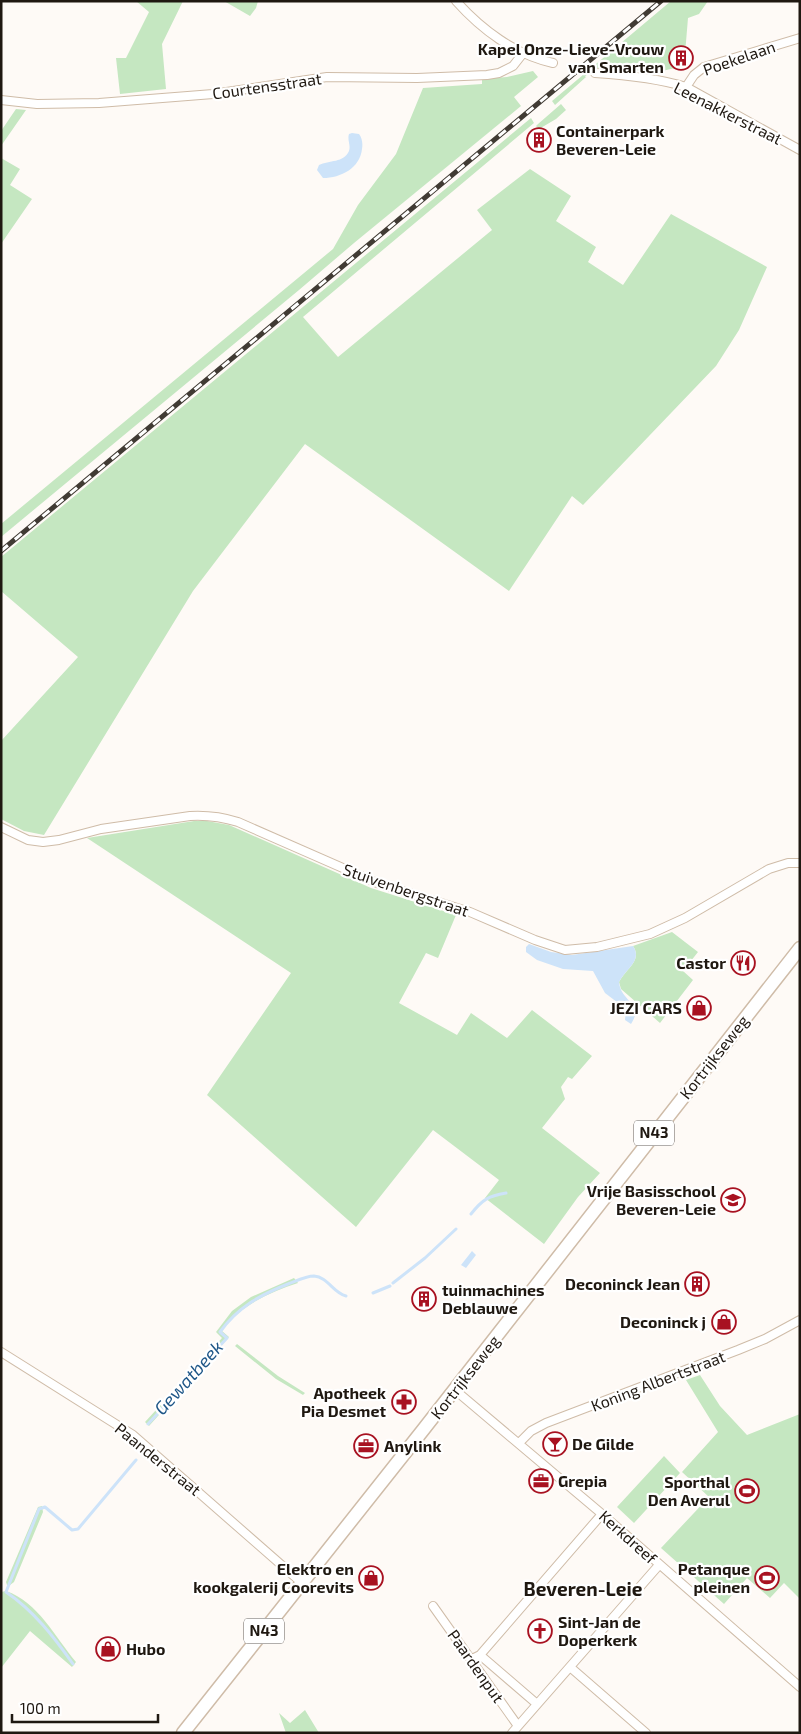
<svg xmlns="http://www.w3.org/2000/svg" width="801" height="1734" font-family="'Exo 2',sans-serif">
	<rect width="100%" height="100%" fill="#fefaf6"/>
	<path fill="#c5e7c1" d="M 136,1 L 183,1 L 162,44 L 166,89 L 120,94 L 116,58 L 126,58 L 149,12 Z
		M 224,1 L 258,1 L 256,8 L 250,16 Z
		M 671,1 L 708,1 L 699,14 L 688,18 L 684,66 L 662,71 L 649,69 L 648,72 L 627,69 L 592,68 L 585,77 L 586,77 L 555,105 L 552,101 Z
		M 533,71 L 538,77 L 514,97 L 521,106 L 354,243 L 299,290 L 1,537 L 1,524 L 333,249 L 358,205 L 396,154 L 423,88 L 482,84 L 482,79 L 507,77 Z
		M 561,104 L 566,110 L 556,119 L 539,129 L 536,126 L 538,124 Z
		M 16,109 L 26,110 L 1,146 L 1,131 Z
		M 531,118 L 534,123 L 303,317 L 338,357 L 492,230 L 477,210 L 530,169 L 571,196 L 556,221 L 596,247 L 588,262 L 623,285 L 671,214 L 767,267 L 739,330 L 716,366 L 583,505 L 572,496 L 509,591 L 305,444 L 193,591 L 44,835 L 24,831 L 1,819 L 1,741 L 78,657 L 1,591 L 1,557 Z
		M 1,158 L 20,169 L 10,185 L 32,199 L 1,244 Z
		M 194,821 L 207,821 L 229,825 L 371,888 L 456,915 L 438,958 L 426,953 L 399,1003 L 457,1035 L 471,1013 L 507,1038 L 532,1010 L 592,1056 L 572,1079 L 568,1077 L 561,1087 L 565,1099 L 542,1128 L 600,1173 L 578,1197 L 544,1244 L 485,1198 L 499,1180 L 433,1130 L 356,1227 L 207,1095 L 291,973 L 87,838 Z
		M 672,932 L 698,952 L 683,971 L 693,980 L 660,1023 L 621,989 L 619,982 C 625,969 643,961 633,946 Z
		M 294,1278 L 298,1283 C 270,1292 239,1306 222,1331 L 229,1337 L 149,1426 L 145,1422 L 222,1338 L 216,1332 L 232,1311 L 251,1297 Z
		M 237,1344 L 278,1376 L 305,1393 L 303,1395 L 276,1379 L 235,1346 Z
		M 700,1375 L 720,1406 L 747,1435 L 800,1414 L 800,1599 L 784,1583 L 770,1598 L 747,1578 L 724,1604 L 661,1548 L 709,1497 L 682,1472 L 718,1432 L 686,1380 Z
		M 664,1456 L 680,1473 L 634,1523 L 617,1507 Z
		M 42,1506 L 43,1512 L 14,1582 L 10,1585 L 7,1585 L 6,1582 L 38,1507 Z
		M 6,1591 C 38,1602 55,1637 76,1662 L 72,1667 L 30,1631 L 1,1668 L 1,1592 Z
		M 305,1710 L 319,1733 L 286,1733 L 279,1713 L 290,1723 Z"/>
	<path fill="#cde3f9" d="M 352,133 L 359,134 C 362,138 363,143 362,149 C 360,168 341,178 323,178 L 317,170 L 319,165 C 329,160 344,163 349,151 C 351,145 347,140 349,134 Z
		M 529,944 L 551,952 L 572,955 L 633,946 C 643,961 625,969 619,982 C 621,1003 645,1002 631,1024 L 625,1020 L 626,1009 L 605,993 L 593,971 L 563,969 L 537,960 L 526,952 L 526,947 Z
		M 472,1251 L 476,1255 L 466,1268 L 461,1265 Z"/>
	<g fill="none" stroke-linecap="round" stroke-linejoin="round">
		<path stroke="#cde3f9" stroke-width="3" d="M 471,1214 C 482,1200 488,1196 506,1193
			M 393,1283 L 425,1258 L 456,1229
			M 373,1293 L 390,1286
			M 148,1424 L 227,1338 L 220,1332 C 238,1307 260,1295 288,1284 C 296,1281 306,1276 314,1276 C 328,1277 333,1293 346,1296
			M 73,1664 C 54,1637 34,1611 6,1592 L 39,1509 L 45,1507 L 72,1530 L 78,1529 L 136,1460"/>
		<g stroke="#cfbca8" stroke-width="10">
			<path id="minor" d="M 456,1 C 481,29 515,55 553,63
				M 595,73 C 626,75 657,78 686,87 L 800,150
				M 686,87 L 694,75 L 704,67 L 800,38
				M 1,100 L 37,104 L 99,103 L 213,94 L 327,77 L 417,78 L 487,75 L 499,73 L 513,66 L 524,52
				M 1,827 L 28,840 L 43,842 L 59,840 L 101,829 L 190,816 C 207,815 222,817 238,822 L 377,883 L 470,912 L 535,940 L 565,950 L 597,947 L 650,934 L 685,918 L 769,869 L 788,863 L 800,863
				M 1,1352 L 133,1435 L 302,1583
				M 455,1390 L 602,1514 L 800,1687
				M 519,1443 L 531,1431 L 546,1423 L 738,1350 L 765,1339 L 800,1320
				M 433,1606 L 518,1726
				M 480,1655 L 537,1704
				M 472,1659 L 480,1655 L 602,1514
				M 570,1667 L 646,1733
				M 512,1733 L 659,1565"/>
		</g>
		<g stroke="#cfbca8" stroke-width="15">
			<path id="primary" d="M 183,1733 L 423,1430 L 800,948"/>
		</g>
		<use href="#minor" stroke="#fff" stroke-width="8"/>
		<use href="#primary" stroke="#fff" stroke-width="12"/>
		<g stroke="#413b34" stroke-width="5">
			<path id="rail" d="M 1,551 L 661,1"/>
		</g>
		<use href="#rail" stroke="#fff" stroke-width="3" stroke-dasharray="9" stroke-linecap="butt"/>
	</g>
	<defs>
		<g id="building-ring" transform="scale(1.25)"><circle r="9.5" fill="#fff" stroke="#a81221" stroke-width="1.5"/><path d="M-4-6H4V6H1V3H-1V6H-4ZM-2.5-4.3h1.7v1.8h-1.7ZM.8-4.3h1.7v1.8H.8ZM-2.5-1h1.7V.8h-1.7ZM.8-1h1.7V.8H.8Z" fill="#a81221"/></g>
		<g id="restaurant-ring" transform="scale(1.25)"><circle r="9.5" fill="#fff" stroke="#a81221" stroke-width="1.5"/><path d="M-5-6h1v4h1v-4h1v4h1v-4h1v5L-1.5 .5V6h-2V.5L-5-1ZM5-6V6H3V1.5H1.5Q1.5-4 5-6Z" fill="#a81221"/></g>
		<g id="shop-ring" transform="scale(1.25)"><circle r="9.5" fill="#fff" stroke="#a81221" stroke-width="1.5"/><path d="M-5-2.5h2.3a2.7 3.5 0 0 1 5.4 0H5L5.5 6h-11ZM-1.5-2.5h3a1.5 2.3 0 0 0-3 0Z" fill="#a81221"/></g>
		<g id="school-ring" transform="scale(1.25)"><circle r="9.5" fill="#fff" stroke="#a81221" stroke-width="1.5"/><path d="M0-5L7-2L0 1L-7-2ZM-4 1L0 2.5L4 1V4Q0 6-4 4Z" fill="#a81221"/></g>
		<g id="pharmacy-ring" transform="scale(1.25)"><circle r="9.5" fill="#fff" stroke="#a81221" stroke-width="1.5"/><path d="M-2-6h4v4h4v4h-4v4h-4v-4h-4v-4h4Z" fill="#a81221"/></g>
		<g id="bar-ring" transform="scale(1.25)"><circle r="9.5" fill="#fff" stroke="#a81221" stroke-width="1.5"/><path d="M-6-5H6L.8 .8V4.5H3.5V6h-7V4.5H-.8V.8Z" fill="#a81221"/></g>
		<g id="office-ring" transform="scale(1.25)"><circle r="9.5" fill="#fff" stroke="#a81221" stroke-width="1.5"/><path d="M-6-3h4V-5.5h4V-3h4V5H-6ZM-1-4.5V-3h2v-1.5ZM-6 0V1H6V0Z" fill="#a81221"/></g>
		<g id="stadium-ring" transform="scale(1.25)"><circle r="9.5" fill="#fff" stroke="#a81221" stroke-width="1.5"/><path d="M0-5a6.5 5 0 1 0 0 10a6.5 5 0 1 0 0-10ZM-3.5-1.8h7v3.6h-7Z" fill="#a81221"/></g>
		<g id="church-ring" transform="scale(1.25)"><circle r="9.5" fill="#fff" stroke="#a81221" stroke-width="1.5"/><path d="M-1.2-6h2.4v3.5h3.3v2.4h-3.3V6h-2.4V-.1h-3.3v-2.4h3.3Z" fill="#a81221"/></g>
	</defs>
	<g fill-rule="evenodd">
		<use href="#building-ring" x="681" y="58"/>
		<use href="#building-ring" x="539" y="140"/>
		<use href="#restaurant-ring" x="743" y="963"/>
		<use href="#shop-ring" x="699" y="1008"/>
		<use href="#school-ring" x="733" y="1200"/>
		<use href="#building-ring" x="697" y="1284"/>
		<use href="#building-ring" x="424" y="1299"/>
		<use href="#shop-ring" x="724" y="1322"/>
		<use href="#pharmacy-ring" x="404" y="1402"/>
		<use href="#bar-ring" x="555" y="1444"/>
		<use href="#office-ring" x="366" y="1446"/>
		<use href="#office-ring" x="541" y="1481"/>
		<use href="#stadium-ring" x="747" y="1491"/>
		<use href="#shop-ring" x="371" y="1578"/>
		<use href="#stadium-ring" x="767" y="1578"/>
		<use href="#church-ring" x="540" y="1631"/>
		<use href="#shop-ring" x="108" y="1649"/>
	</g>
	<g text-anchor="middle" stroke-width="4.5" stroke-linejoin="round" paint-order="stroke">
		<g fill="#fff" stroke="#625d58" stroke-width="1">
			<rect x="634" y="1120.5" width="40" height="25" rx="4"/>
			<rect x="244" y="1618.5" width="40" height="25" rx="4"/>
		</g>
		<g font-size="15" font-weight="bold" fill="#1f1811">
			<text x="654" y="1138">N43</text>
			<text x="264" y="1636">N43</text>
		</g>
		<g font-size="16" font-weight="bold" fill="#1f1811" stroke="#fff" text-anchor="end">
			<text x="664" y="55">Kapel Onze-Lieve-Vrouw<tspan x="664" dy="18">van Smarten</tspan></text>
			<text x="556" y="137" text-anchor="start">Containerpark<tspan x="556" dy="18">Beveren-Leie</tspan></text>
			<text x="726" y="969">Castor</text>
			<text x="682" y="1014">JEZI CARS</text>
			<text x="716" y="1197">Vrije Basisschool<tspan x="716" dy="18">Beveren-Leie</tspan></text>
			<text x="680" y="1290">Deconinck Jean</text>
			<text x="442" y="1296" text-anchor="start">tuinmachines<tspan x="442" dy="18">Deblauwe</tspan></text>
			<text x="706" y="1328">Deconinck j</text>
			<text x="386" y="1399">Apotheek<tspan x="386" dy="18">Pia Desmet</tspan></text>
			<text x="572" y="1450" text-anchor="start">De Gilde</text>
			<text x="384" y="1452" text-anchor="start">Anylink</text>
			<text x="558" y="1487" text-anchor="start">Grepia</text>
			<text x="730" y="1488">Sporthal<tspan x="730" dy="18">Den Averul</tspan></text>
			<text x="354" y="1575">Elektro en<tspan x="354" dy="18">kookgalerij Coorevits</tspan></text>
			<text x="750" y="1575">Petanque<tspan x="750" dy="18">pleinen</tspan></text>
			<text x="558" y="1628" text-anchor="start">Sint-Jan de<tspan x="558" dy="18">Doperkerk</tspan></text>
			<text x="126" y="1655" text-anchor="start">Hubo</text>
		</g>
		<g font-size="16" fill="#1f1811" stroke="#fff">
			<text transform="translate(739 58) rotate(-19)" y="6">Poekelaan</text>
			<text transform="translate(267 86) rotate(-8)" y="6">Courtensstraat</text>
			<text transform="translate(728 113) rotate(27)" y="6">Leenakkerstraat</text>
			<text transform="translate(406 890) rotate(19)" y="6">Stuivenbergstraat</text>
			<text transform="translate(714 1057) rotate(-52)" y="6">Kortrijkseweg</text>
			<text transform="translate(465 1377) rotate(-52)" y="6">Kortrijkseweg</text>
			<text transform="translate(658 1381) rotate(-21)" y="6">Koning Albertstraat</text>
			<text transform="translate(158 1459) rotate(39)" y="6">Paanderstraat</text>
			<text transform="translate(628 1537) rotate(42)" y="6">Kerkdreef</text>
			<text transform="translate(476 1666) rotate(55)" y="6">Paardenput</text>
		</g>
		<g font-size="18" font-style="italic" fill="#1f5788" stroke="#fff">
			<text transform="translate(189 1378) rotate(-48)" y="6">Gewatbeek</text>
		</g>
		<g font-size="19" font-weight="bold" fill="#1f1811" stroke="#fff">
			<text x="583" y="1596">Beveren-Leie</text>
		</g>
	</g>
	<rect width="801" height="1734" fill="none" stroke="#1f1811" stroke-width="5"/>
	<path d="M12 1714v8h146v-8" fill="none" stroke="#1f1811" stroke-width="2.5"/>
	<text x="20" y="1714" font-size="15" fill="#1f1811" stroke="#ffffff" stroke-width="4" paint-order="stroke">100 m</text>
</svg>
